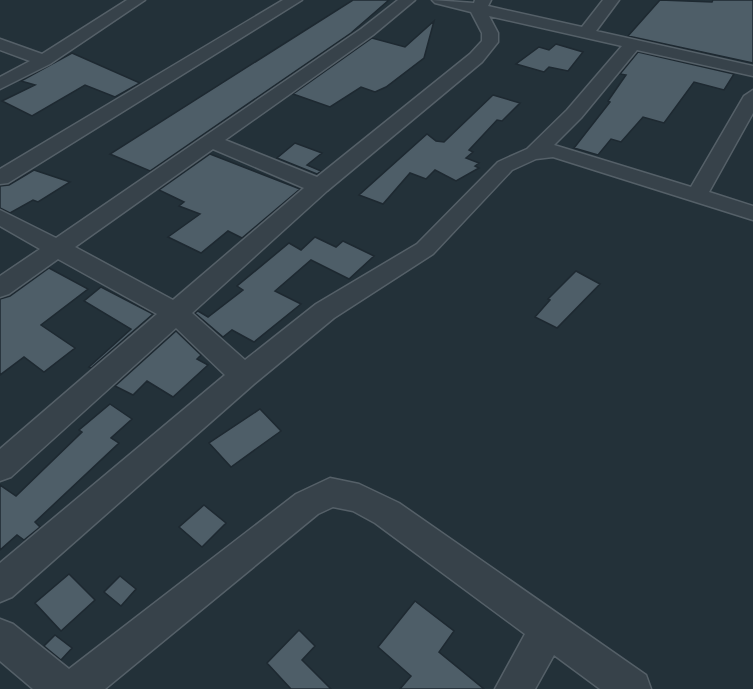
<svg xmlns="http://www.w3.org/2000/svg" width="753" height="689" font-family="Raleway,sans-serif">
	<rect width="100%" height="100%" fill="#233139"/>
	<path fill="#4e5e68" stroke="#1e2931" stroke-width="1.5" d="M 353,0 L 389,0 L 351,33 L 150,171 L 110,154 Z
		M 660,0 L 712,2 L 713,0 L 753,0 L 753,63 L 628,36 Z
		M 434,21 L 424,58 L 386,87 L 375,92 L 361,87 L 330,107 L 293,94 L 372,38 L 405,47 Z
		M 556,44 L 583,52 L 568,71 L 549,67 L 544,72 L 516,64 L 539,47 L 549,50 Z
		M 638,52 L 734,74 L 724,90 L 694,82 L 664,123 L 643,117 L 621,142 L 611,139 L 598,155 L 574,148 L 610,102 L 608,101 L 626,75 L 620,74 Z
		M 72,53 L 140,83 L 115,97 L 85,85 L 32,116 L 2,101 L 35,85 L 21,81 Z
		M 493,95 L 520,103 L 502,121 L 497,120 L 469,150 L 473,152 L 466,158 L 479,163 L 475,166 L 479,168 L 456,181 L 435,170 L 426,179 L 410,173 L 383,204 L 359,195 L 427,134 L 436,141 L 444,142 Z
		M 295,143 L 322,153 L 307,165 L 321,171 L 317,174 L 277,158 Z
		M 210,154 L 300,189 L 242,238 L 228,231 L 201,253 L 168,237 L 200,214 L 179,206 L 184,202 L 159,190 Z
		M 34,170 L 70,182 L 38,202 L 33,200 L 10,213 L 0,208 L 0,186 L 9,185 Z
		M 315,237 L 336,247 L 343,241 L 374,256 L 349,279 L 311,260 L 275,291 L 301,304 L 254,342 L 232,330 L 223,337 L 195,313 L 198,311 L 208,317 L 243,290 L 237,286 L 289,243 L 301,250 Z
		M 49,268 L 88,289 L 41,325 L 75,348 L 44,372 L 24,357 L 0,375 L 0,299 L 10,296 Z
		M 576,271 L 600,284 L 557,328 L 535,317 L 550,300 L 548,299 Z
		M 101,287 L 153,314 L 91,368 L 89,367 L 131,329 L 84,301 Z
		M 176,331 L 201,355 L 197,359 L 208,365 L 173,397 L 147,381 L 133,395 L 115,386 Z
		M 110,404 L 132,419 L 111,438 L 119,443 L 35,522 L 40,527 L 24,540 L 17,535 L 0,550 L 0,485 L 16,496 L 82,432 L 79,430 Z
		M 260,409 L 281,431 L 231,467 L 209,443 Z
		M 204,505 L 226,523 L 202,547 L 179,527 Z
		M 69,574 L 95,600 L 61,631 L 35,603 Z
		M 120,576 L 136,589 L 121,606 L 104,592 Z
		M 415,601 L 454,631 L 439,652 L 484,689 L 400,689 L 411,676 L 378,647 Z
		M 299,630 L 315,646 L 302,660 L 331,689 L 291,689 L 267,663 Z
		M 55,635 L 72,648 L 61,660 L 44,646 Z"/>
	<g fill="none" stroke-linecap="round" stroke-linejoin="round">
		<g stroke="#556068" stroke-width="3">
			<path id="street" d="M 127,0 L 145,0 L 50,64 L 0,89 L 0,77 L 30,61 L 0,50 L 0,39 L 42,54 Z
				M 283,0 L 302,0 L 8,183 L 0,184 L 0,169 Z
				M 398,0 L 415,0 L 373,35 L 225,140 L 317,177 L 470,54 L 482,41 L 482,33 L 471,12 L 435,3 L 432,0 L 474,3 L 475,0 L 491,0 L 488,6 L 582,27 L 603,0 L 619,0 L 596,31 L 753,66 L 753,76 L 637,50 L 581,118 L 554,145 L 691,187 L 744,96 L 753,90 L 753,113 L 709,192 L 753,206 L 753,220 L 553,157 L 536,159 L 512,170 L 433,254 L 334,318 L 254,384 L 12,597 L 0,602 L 0,563 L 225,375 L 176,328 L 11,477 L 0,481 L 0,449 L 157,314 L 58,259 L 9,294 L 0,297 L 0,276 L 40,249 L 0,226 L 0,210 L 56,238 L 361,29 ZM 489,16 L 622,46 L 567,110 L 527,149 L 498,162 L 417,244 L 316,304 L 245,360 L 192,313 L 327,191 L 482,62 L 498,42 L 498,33 ZM 213,149 L 304,188 L 173,300 L 75,247 Z
				M 330,478 L 359,484 L 399,503 L 646,675 L 651,689 L 600,689 L 554,655 L 535,689 L 495,689 L 525,634 L 375,523 L 353,511 L 333,507 L 318,514 L 105,689 L 33,689 L 0,661 L 0,619 L 13,624 L 69,669 L 296,494 Z"/>
		</g>
		<use href="#street" fill="#37424a" fill-rule="evenodd"/>
	</g>
</svg>
